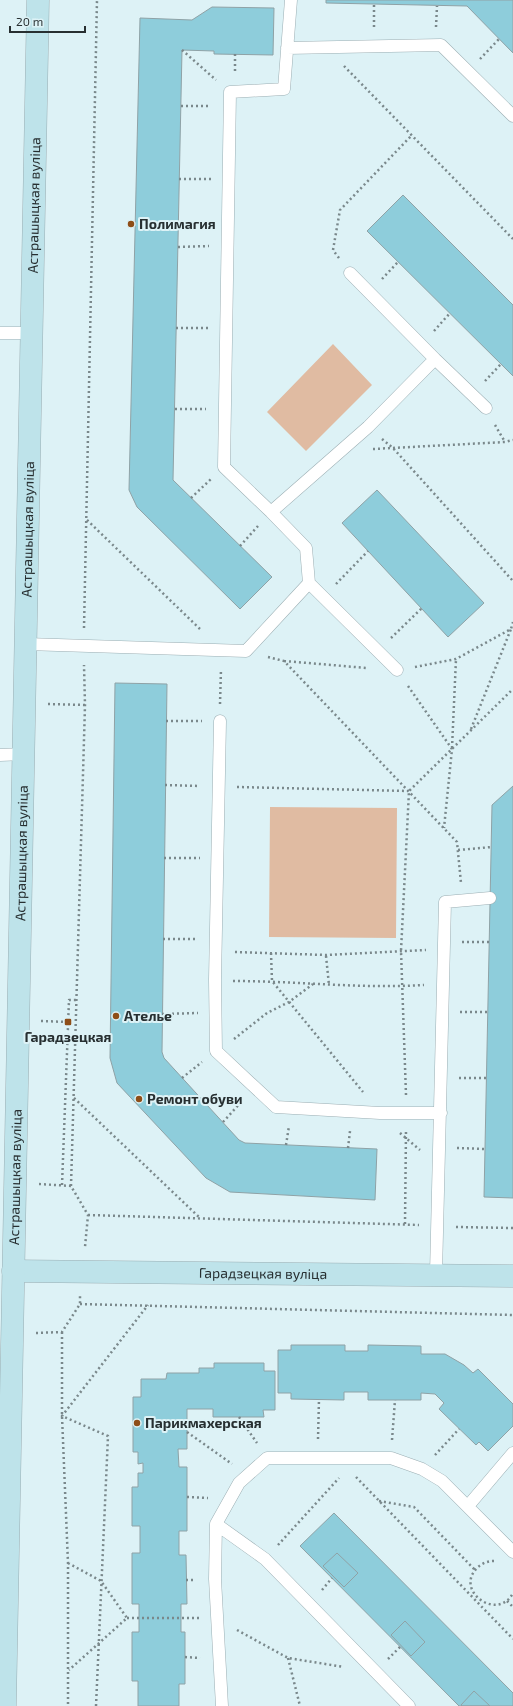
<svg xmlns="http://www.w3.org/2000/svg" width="513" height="1706" font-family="'Exo 2',sans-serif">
	<rect width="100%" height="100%" fill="#ddf2f6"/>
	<path fill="#e0bba2" d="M 333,344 L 372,385 L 306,451 L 267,412 Z
		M 270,807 L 397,808 L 396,938 L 269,937 Z"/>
	<path fill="#8ecddb" stroke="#8fa2a6" d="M 326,0 L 513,0 L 513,53 L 467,6 L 326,3 Z
		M 212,7 L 274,8 L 273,55 L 214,54 L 214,51 L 182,50 L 173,480 L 272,577 L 240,609 L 137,507 L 129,490 L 140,18 L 192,20 Z
		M 403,195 L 513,305 L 513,376 L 367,231 Z
		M 377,490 L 484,603 L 448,637 L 342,523 Z
		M 115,683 L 167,684 L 162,1052 L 164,1058 L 239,1140 L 245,1143 L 377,1149 L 375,1200 L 230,1192 L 206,1178 L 117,1083 L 110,1058 Z
		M 513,786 L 513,1198 L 484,1197 L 492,805 Z
		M 291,1345 L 345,1345 L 345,1351 L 368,1351 L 368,1345 L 421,1346 L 421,1354 L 445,1354 L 464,1365 L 473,1373 L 478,1369 L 513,1404 L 513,1426 L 488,1451 L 479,1442 L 476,1445 L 439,1409 L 444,1403 L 435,1394 L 421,1393 L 421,1400 L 368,1400 L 368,1392 L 344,1392 L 344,1400 L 291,1399 L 291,1393 L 278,1393 L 278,1350 L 291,1350 Z
		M 214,1363 L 264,1363 L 264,1371 L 275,1371 L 275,1410 L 263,1410 L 264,1417 L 213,1417 L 213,1409 L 187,1409 L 187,1449 L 178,1449 L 179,1467 L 187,1467 L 187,1531 L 179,1531 L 179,1555 L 186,1555 L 187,1604 L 181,1604 L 181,1632 L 185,1632 L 185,1684 L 179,1684 L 179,1706 L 138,1706 L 138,1681 L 132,1681 L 132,1632 L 139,1632 L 139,1604 L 132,1604 L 132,1553 L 140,1553 L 140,1526 L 132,1526 L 132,1487 L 138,1487 L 138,1473 L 143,1473 L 143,1463 L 138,1464 L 138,1452 L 133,1452 L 133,1397 L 141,1397 L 141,1379 L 166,1379 L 167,1373 L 199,1373 L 199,1368 L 214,1368 Z
		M 334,1513 L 513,1693 L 513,1706 L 459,1706 L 300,1546 Z
		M 337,1553 L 358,1573 L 344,1587 L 323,1566 Z
		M 405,1621 L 425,1642 L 411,1656 L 391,1635 Z
		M 474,1691 L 490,1706 L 462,1706 L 461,1705 Z"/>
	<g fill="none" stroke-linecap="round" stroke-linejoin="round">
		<g stroke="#9baeb3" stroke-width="13">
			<path id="lane" d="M 287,48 L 441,45 L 513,116
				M 0,333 L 32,333
				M 435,359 L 486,408
				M 271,512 L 224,467 L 230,92 L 284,89 L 291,0
				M 309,583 L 306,548 L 271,512 L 368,427 L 435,359 L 350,273
				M 26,644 L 246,651 L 309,583 L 397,670
				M 220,721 L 215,980 L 216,1051 L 276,1107 L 380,1113 L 441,1113
				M 0,755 L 24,754
				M 436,1274 L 445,902 L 490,898
				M 468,1506 L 513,1453
				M 216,1524 L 265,1559 L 409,1706
				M 222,1706 L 215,1579 L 216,1524 L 239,1483 L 267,1458 L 391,1458 L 422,1469 L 442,1481 L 513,1552"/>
		</g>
		<g stroke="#9baeb3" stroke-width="23">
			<g id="secondary">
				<path id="s1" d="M 13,1271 L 513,1276"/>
				<path id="s2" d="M 5,1706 L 38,0"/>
			</g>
		</g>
		<path stroke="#7a888b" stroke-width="2.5" stroke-dasharray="2 3" stroke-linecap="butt" d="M 374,27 L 374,4
			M 436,27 L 437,6
			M 182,50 L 216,80
			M 235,54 L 235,74
			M 480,59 L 499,39
			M 344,66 L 513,239
			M 181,106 L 210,106
			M 179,179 L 211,179
			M 178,247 L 209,246
			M 339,258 L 333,250 L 340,210 L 412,135
			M 382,279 L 398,262
			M 176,328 L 208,328
			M 434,331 L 450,313
			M 485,381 L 501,364
			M 175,409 L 206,409
			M 495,425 L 505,442
			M 382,439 L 393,448 L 513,581
			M 373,449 L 505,442 L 513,440
			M 191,498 L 211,479
			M 87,520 L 201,630
			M 240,546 L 258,526
			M 336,584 L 368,551
			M 84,628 L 97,0
			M 391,638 L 422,608
			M 268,657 L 284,661 L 457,842 L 461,883
			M 284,661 L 367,668
			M 415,667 L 456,659 L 511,629 L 513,622
			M 408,686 L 452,749 L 444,828
			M 48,704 L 85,705
			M 220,704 L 221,669
			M 166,721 L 202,721
			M 471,729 L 511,629 L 513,629
			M 452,748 L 456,659
			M 165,785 L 200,786
			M 237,787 L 408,791
			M 458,850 L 492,847
			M 164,858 L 200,858
			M 163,939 L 197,939
			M 462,942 L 489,942
			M 235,952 L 326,955 L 426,950
			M 271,953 L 272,981 L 363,1092
			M 326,956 L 329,985
			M 233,981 C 297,981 361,989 424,985
			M 460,1012 L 488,1012
			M 162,1014 L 198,1013
			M 41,1021 L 68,1022
			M 234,1039 L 267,1013 L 289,1002 L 313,984
			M 182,1078 L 202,1062
			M 459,1078 L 486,1078
			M 406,1095 L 401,951 L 409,791 L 513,689
			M 74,1098 L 200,1218
			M 223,1122 L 243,1100
			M 400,1133 L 420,1150
			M 286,1145 L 289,1126
			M 348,1148 L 350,1131
			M 457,1148 L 485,1149
			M 39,1184 L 71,1186 L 88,1215 L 85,1247
			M 62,1185 L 69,1000 L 76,1000
			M 71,1186 L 85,705 L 84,665
			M 88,1215 L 419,1225
			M 405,1224 L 406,1130
			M 456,1227 L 513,1228
			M 80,1304 L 513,1315
			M 62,1332 L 62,1416 L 68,1563 L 68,1706
			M 36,1333 L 62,1332 L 80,1304 L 80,1294
			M 239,1417 L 257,1443
			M 187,1432 L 232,1464
			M 318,1439 L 319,1399
			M 392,1440 L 395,1400
			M 435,1455 L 459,1429
			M 356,1477 L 513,1639
			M 187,1497 L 208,1498
			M 379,1501 L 414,1507 L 475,1570
			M 278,1545 L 339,1478
			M 494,1561 C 488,1561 482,1563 477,1568 C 454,1591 498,1622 513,1593
			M 68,1563 L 101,1581 L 127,1618 L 69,1670
			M 186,1580 L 196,1580
			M 322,1590 L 332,1578
			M 507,1601 L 513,1607
			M 127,1618 L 199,1618
			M 237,1630 L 288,1658 L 344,1667
			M 185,1657 L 200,1658
			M 288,1658 L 300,1706
			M 388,1659 L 400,1647
			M 96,1706 L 108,1436 L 62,1416 L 148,1305"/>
		<use href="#lane" stroke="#fff" stroke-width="12"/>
		<use href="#secondary" stroke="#bee3ea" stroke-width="22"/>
	</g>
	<g fill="#8e4e18" stroke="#ddf2f6" stroke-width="1.5">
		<circle cx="131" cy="224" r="4"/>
		<circle cx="116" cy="1016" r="4"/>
		<rect x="64" y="1018" width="8" height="8" rx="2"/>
		<circle cx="139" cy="1099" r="4"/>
		<circle cx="137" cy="1423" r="4"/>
	</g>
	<g text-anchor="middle" stroke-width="4" stroke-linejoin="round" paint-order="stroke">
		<g font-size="14" fill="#272f31" stroke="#ddf2f6">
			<text dy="5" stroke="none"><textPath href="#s2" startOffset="1501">Астрашыцкая вуліца</textPath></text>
			<text dy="5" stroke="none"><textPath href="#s2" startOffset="1177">Астрашыцкая вуліца</textPath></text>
			<text dy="5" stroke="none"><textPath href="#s2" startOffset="853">Астрашыцкая вуліца</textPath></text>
			<text dy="5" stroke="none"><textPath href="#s2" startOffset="529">Астрашыцкая вуліца</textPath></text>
			<text dy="5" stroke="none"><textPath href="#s1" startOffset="250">Гарадзецкая вуліца</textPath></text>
		</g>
		<g font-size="14" font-weight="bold" fill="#272f31" stroke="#ddf2f6" text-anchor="start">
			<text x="139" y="229">Полимагия</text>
			<text x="124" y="1021">Ателье</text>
			<text x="68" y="1042" text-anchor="middle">Гарадзецкая</text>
			<text x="147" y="1104">Ремонт обуви</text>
			<text x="145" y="1428">Парикмахерская</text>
		</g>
	</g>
	<path d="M10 26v6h75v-6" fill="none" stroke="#272f31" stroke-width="2"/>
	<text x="16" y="26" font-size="12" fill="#272f31" stroke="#ddf2f6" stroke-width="3" paint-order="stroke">20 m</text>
</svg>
